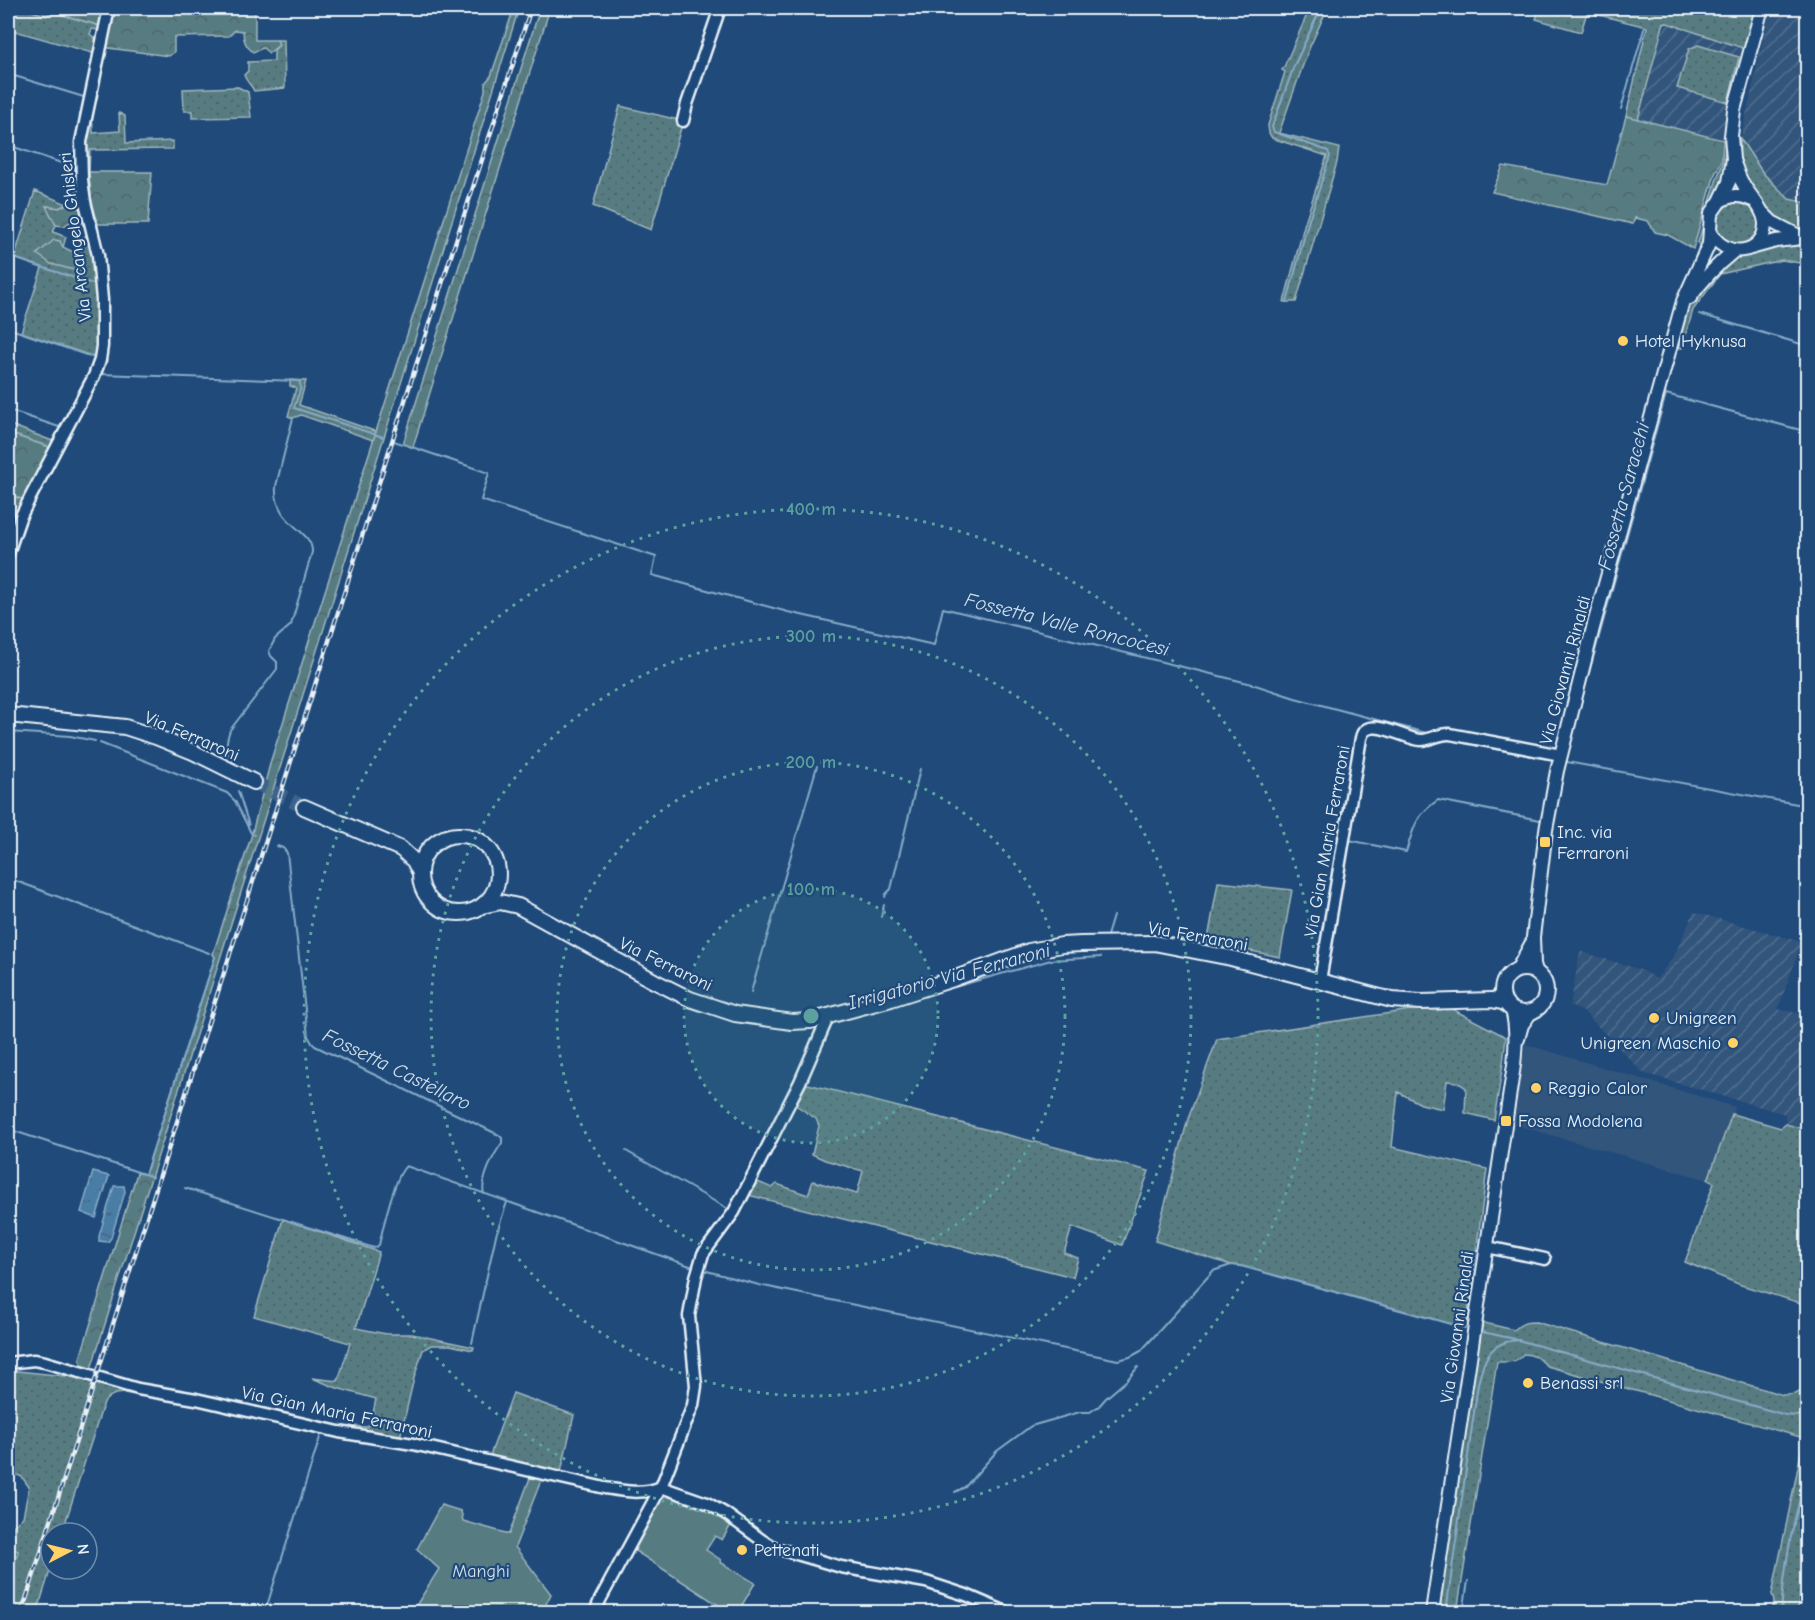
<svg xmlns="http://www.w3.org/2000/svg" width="1815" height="1620" font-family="'Comic Neue',sans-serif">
	<defs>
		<pattern id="industrial-furrows" width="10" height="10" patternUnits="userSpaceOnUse" patternTransform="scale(1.5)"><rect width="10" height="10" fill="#33557c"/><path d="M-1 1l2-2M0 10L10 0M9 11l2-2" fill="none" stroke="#516e8f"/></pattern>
		<pattern id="grass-dots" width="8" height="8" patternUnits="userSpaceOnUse" patternTransform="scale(1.5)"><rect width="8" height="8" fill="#577c82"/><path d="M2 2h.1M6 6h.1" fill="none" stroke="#4f6569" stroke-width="1.8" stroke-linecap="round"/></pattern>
		<pattern id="forest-crowns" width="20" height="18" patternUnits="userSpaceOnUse" patternTransform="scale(1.5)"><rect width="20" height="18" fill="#577c82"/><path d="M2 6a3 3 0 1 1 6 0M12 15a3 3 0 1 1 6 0" fill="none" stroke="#4f6569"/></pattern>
		<pattern id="water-ripples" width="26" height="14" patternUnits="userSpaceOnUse" patternTransform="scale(1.5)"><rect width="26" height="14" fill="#487da6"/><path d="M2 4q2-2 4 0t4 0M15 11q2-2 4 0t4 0" fill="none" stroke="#47657d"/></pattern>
	</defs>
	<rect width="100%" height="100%" fill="#1f4a7a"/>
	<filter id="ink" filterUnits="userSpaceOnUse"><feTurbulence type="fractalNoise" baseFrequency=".0167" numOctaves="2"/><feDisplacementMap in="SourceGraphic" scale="12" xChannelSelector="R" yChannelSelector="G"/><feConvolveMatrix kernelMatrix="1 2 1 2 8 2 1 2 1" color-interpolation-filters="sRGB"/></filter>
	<g filter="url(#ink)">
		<path fill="#33557c" d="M 1525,1044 L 1735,1107 L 1708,1180 L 1513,1124 Z"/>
		<path fill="url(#industrial-furrows)" d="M 1776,8 L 1807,8 L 1807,203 L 1789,199 L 1763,173 L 1741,137 L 1769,14 Z
			M 1665,24 L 1743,49 L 1728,103 L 1723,139 L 1638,119 Z
			M 1694,912 L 1802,942 L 1778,1009 L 1807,1015 L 1807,1130 L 1786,1124 L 1785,1114 L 1643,1073 L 1584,1012 L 1570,1006 L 1580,951 L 1641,970 L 1657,979 L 1674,956 Z"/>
		<path fill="url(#grass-dots)" stroke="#a0b6bd" stroke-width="1.5" d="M 8,8 L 25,8 L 46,16 L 53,12 L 100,26 L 99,30 L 92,29 L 90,34 L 99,42 L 96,54 L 8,29 Z
			M 1310,8 L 1325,8 L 1327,9 L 1308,51 L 1279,133 L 1339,148 L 1337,162 L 1296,302 L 1284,302 L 1305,222 L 1327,156 L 1272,138 L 1269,133 L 1268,125 L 1285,72 L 1282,70 L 1284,67 Z
			M 1540,8 L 1757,8 L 1749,50 L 1664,22 L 1638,119 L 1626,116 L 1647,27 L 1587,12 L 1581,32 L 1536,19 Z
			M 277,40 L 284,40 L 285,88 L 254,91 C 251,84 246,82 244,75 L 248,71 L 248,62 L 274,61 L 274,50 L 279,45 Z
			M 1698,45 L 1739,57 L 1728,102 L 1677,88 L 1689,49 Z
			M 1742,59 L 1743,60 L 1728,173 L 1707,239 L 1688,278 L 1699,246 L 1698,242 L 1717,178 L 1724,160 L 1727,115 Z
			M 238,87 L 248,92 L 251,117 L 192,118 L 192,111 L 184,111 L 183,89 Z
			M 620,106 L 683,121 L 651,230 L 593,206 Z
			M 92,110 L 93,133 L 120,131 L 119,113 L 125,116 L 126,143 L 173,141 L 173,149 L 90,150 L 89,172 L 87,172 C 84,151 88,131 92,110 Z
			M 1740,138 L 1763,173 L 1789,199 L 1807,203 L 1807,234 C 1802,232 1795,231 1790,228 C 1770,217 1745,187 1740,166 C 1738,157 1740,147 1740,138 Z
			M 35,191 L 67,204 L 59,208 L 47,206 L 56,225 L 53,232 L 66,237 L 63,247 L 78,271 L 79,255 L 86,234 L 86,225 L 83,210 L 72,206 L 85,202 L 98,255 L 97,358 L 21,332 L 42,268 L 14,258 Z
			M1717 224a21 21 0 1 1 42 0a21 21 0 1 1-42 0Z
			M 1796,243 L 1807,246 L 1807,264 L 1782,260 L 1720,274 L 1693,310 L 1682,348 L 1669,345 L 1700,290 L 1732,258 L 1758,250 Z
			M 290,380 L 306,381 L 299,405 L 377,432 L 373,440 L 301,415 L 293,418 L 288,416 L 296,388 L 290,386 Z
			M 8,424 L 55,442 L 52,448 L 8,433 Z
			M 8,495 L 23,499 L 12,525 L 8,524 Z
			M 1218,882 L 1292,890 L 1280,957 L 1246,950 L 1207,945 Z
			M 1452,1009 L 1506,1037 L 1503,1063 L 1494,1120 L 1465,1113 L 1466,1088 L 1457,1082 L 1447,1081 L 1443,1109 L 1421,1104 L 1398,1092 L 1392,1147 L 1487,1169 L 1467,1322 L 1452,1324 L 1241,1266 L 1231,1265 L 1155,1241 L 1188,1119 L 1217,1039 L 1411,1010 Z
			M 800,1082 L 1149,1171 L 1122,1245 L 1072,1227 L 1064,1253 L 1078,1258 L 1073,1277 L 744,1194 L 751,1179 L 772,1188 L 777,1184 L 808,1195 L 813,1181 L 857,1194 L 863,1171 L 825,1160 L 812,1154 L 819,1126 L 816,1119 L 790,1101 Z
			M 1732,1114 L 1781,1128 L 1786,1124 L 1807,1130 L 1807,1305 L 1741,1285 L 1685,1262 L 1714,1183 L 1708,1180 Z
			M 283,1219 L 379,1252 L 356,1328 L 386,1334 L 412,1334 L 474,1347 L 473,1350 L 450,1345 L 431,1345 L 423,1350 L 414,1378 L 399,1442 L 349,1434 L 351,1426 L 367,1427 L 371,1423 L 376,1399 L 337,1388 L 312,1378 L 338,1381 L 350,1343 L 254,1316 Z
			M 1480,1322 L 1514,1330 C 1521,1323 1526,1322 1536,1322 L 1783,1395 C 1794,1395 1800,1394 1807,1385 L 1807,1556 L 1797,1612 L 1772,1612 L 1774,1602 L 1772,1594 L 1804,1438 L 1547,1366 C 1541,1359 1533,1354 1523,1354 C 1518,1363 1506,1362 1497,1362 L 1457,1612 L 1437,1612 Z
			M 8,1370 L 85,1378 L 132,1390 L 131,1394 C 119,1392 108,1394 103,1405 L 62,1533 L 51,1533 L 51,1568 L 37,1612 L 8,1612 L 8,1586 L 18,1551 L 8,1547 L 8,1539 L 11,1538 L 14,1525 L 23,1517 L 29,1487 L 22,1477 L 8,1471 Z
			M 513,1393 L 574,1415 L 560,1476 L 488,1461 Z"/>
		<path fill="url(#forest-crowns)" stroke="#a0b6bd" stroke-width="1.5" d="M 25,8 L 255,8 L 255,40 L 277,40 L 279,45 L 269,53 L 263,48 L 253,52 C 246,47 243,40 243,31 L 235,30 L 229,36 L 174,37 L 174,52 L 169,56 L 101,47 L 101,26 L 53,12 L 46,16 Z
			M 514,8 L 519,8 L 90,1372 L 82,1370 L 80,1358 L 137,1173 L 145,1174 L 215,957 L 213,954 L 251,837 L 271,760 L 485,91 L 485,83 L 491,76 Z
			M 540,8 L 550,8 L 413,447 L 403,444 Z
			M 1626,116 L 1723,140 L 1722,160 L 1715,174 L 1693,249 L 1668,235 L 1655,232 L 1648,221 L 1635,218 L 1633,224 L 1492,192 L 1503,166 L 1607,185 Z
			M 89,172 L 152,172 L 148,224 L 98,224 L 91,198 Z
			M 67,204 L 83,210 L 86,225 L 82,225 L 70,222 L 64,226 L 56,225 L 46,206 L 59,208 Z
			M 54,240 L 60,241 L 63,247 L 79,255 L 78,271 L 51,264 L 37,254 Z
			M 8,433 L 52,448 L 29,501 L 8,495 L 8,480 L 11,469 L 8,467 Z"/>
		<path fill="#577c82" stroke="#a0b6bd" stroke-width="1.5" d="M 533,1470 L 544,1473 L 515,1547 L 551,1594 L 543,1610 L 545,1612 L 412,1612 L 439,1569 L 417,1549 L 441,1505 L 461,1511 L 463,1521 L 509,1534 Z
			M 661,1487 L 734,1520 L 722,1540 L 715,1536 L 706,1550 L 721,1560 L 720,1562 L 755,1583 L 738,1612 L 729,1612 L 629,1547 Z"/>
		<path fill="url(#water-ripples)" stroke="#88abc7" stroke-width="1.5" d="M 93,1172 L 109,1176 L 96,1218 L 81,1212 Z
			M 114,1186 L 124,1186 L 125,1192 L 111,1238 L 108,1242 L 99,1241 L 99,1236 Z"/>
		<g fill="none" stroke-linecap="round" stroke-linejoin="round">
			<path stroke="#88abc7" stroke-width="2" d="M 8,74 L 87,98
				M 1621,109 L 1644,29
				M 8,145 L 79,169
				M 97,224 L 100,240
				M 8,256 L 96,285
				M 1287,302 L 1308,223 L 1330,156 L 1328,151 L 1274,132 L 1272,127 L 1294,66 L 1321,8
				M 1699,314 L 1808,346
				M 8,328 L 92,357
				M 107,344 L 107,314
				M 101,374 L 299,381 L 301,387 L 294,408 L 383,437
				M 8,410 L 62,428
				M 394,441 L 489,473 L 481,500 L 656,557 L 652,575 L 788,612 L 934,645 L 943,608 L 1252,684 L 1295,698 L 1430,734
				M 31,510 L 101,374 L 104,365
				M 8,581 L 17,545 L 27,516
				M 1579,709 L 1666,394 L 1808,432
				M 8,732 L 70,736 L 95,741
				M 1443,739 L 1547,759
				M 100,743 L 227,793 L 235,801 L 251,833 L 254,835
				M 1567,762 L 1808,806
				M 235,763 C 225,752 225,744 230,730 L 277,669 L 277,662 L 271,656 L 269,651 L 275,639 L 291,625 L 312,552 C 313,529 273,525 276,486 L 293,418
				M 238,791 L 249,825
				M 1349,840 L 1406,852 C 1414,827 1415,816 1438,800 L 1540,820
				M 277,846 L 283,848 L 287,853 L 308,1036 L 312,1043 L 315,1046 L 499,1135 L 502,1138 L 502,1143 C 494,1154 480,1180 484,1194
				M 8,878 L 209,953
				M 885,897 L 886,894 L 891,889 L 920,769
				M 881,917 L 884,905
				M 1106,939 L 1113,916
				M 751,992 L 817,766
				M 926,995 L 1051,960 L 1101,957
				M 8,1129 L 153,1177
				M 626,1151 L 730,1210
				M 147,1169 L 215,957 L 213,954
				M 185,1188 L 374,1248 L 379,1245 C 383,1228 394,1176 406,1166 L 693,1267
				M 703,1270 L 759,1285 L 1118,1360 L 1130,1357 L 1141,1351 L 1213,1271 L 1231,1265 L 1241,1266 L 1465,1328
				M 1482,1332 L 1515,1339
				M 472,1343 L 496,1235 L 507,1202
				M 955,1492 L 965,1487 L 997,1451 L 1031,1426 L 1080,1412 L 1090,1412 L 1099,1406 L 1106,1398 L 1127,1380 L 1138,1367
				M 265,1612 L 322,1431
				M 1446,1612 L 1478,1384 C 1484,1359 1489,1342 1518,1340 L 1786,1415 L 1797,1416 L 1808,1413
				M 1463,1612 L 1468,1581
				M 1781,1612 C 1785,1562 1792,1521 1808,1473"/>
			<path stroke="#3d638d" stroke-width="14" stroke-dasharray="14 7" stroke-linecap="butt" d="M 254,782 L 304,807"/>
			<g stroke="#e8f1f8" stroke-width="15">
				<path id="minor" d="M 683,121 L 687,104 L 720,8
					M 8,553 L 20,518 L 30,498 L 94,376 L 100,360 L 102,346 L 102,300 L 98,255 L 85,202 L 82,180 L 81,142 L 109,8
					M 1320,981 L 1361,738 C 1366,713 1406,740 1421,740 C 1432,740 1439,733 1450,734 L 1561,755
					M 1487,1247 L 1545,1259
					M 8,1363 L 34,1360 L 45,1362 L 138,1389 L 196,1399 L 339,1432 L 413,1444 L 605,1488 C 623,1491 644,1495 661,1487 L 707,1503 L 726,1514 L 763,1541 L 776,1548 L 841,1567 L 926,1582 L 966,1595 L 1006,1612
					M 595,1612 L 600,1600 L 661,1487 L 693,1405 L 696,1386 L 689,1316 L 696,1277 L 703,1254 L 734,1212 L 751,1179 L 800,1082 L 829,1015"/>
			</g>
			<g stroke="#e8f1f8" stroke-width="16">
				<path id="tertiary" d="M 1720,201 C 1731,195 1740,194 1752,200
					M 1763,213 L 1772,222 L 1801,237
					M 1710,230 C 1723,261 1766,255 1765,223 C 1764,208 1749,196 1742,182 C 1738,176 1736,167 1733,160
					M 1751,248 L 1776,241 L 1802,238
					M 1690,298 C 1702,280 1718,264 1734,251
					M 1517,970 L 1531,944
					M 1537,974 L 1534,964 L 1533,937 L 1546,830 L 1557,771 L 1593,628 L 1683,301 L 1709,244 L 1711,214 L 1720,201 L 1729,182 L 1733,159 L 1731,136 L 1734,110 L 1762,8
					M 1518,1039 L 1522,1025 L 1531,1012
					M 1432,1612 L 1514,1065 C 1516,1046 1517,1028 1512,1010"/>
			</g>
			<g stroke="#e8f1f8" stroke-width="18">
				<path id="secondary" d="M 8,715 L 125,727 L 156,737 L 193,752 L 254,782
					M 304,807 L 401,849 L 414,861 L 420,873
					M420 874a39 39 0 1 1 78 0a39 39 0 1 1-78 0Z
					M 482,906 L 500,902 L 518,906 L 654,981 L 690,999 L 735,1014 L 792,1022 L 810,1021 L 891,999 L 953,979 L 1029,951 L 1062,945 L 1081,944 L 1154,943 L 1231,958 L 1392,1000 L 1421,1002 L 1492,1000 L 1506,1003
					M1502 991a22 22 0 1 1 44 0a22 22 0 1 1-44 0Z"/>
			</g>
			<use href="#minor" stroke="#1f4a7a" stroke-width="10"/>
			<use href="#tertiary" stroke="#1f4a7a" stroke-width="12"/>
			<use href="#secondary" stroke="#1f4a7a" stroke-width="14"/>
			<g stroke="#e8f1f8" stroke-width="4.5">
				<path id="rail" d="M 22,1612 L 438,296 L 531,8"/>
			</g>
			<use href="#rail" stroke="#1f4a7a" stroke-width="2" stroke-dasharray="7" stroke-linecap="butt"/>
		</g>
	</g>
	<circle cx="811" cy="1016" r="127" fill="#5ba19e" fill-opacity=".12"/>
	<g fill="none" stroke="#5ba19e" stroke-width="3" stroke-dasharray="3 6">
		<circle cx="811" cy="1016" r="127"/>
		<circle cx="811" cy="1016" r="254"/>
		<circle cx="811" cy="1016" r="380"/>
		<circle cx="811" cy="1016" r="507"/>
	</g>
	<g fill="#ffd166" stroke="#1f4a7a" stroke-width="2">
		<circle cx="1623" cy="341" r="6"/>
		<rect x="1539" y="836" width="12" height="12" rx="3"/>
		<circle cx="1654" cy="1018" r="6"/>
		<circle cx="1733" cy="1043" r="6"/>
		<circle cx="1536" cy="1088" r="6"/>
		<rect x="1500" y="1115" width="12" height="12" rx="3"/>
		<circle cx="1528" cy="1383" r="6"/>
		<circle cx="742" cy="1550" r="6"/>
	</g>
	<g text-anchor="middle" stroke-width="4.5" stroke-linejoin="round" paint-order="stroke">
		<g font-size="18" fill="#e8f1f8" stroke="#1f4a7a">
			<text transform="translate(75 237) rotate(-97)" y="6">Via Arcangelo Ghisleri</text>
			<text transform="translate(1565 670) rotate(-75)" y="6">Via Giovanni Rinaldi</text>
			<text transform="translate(192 736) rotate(23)" y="6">Via Ferraroni</text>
			<text transform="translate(1327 841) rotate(-80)" y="6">Via Gian Maria Ferraroni</text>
			<text transform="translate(1198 936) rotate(10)" y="6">Via Ferraroni</text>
			<text transform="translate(666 964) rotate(26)" y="6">Via Ferraroni</text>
			<text transform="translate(1457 1327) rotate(-82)" y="6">Via Giovanni Rinaldi</text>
			<text transform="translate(337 1412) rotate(12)" y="6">Via Gian Maria Ferraroni</text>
		</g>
		<g font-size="18" fill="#e8f1f8" stroke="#1f4a7a" text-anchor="start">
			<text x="1635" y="347">Hotel Hyknusa</text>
			<text x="1557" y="838">Inc. via<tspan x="1557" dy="21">Ferraroni</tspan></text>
			<text x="1666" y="1024">Unigreen</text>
			<text x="1721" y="1049" text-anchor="end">Unigreen Maschio</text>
			<text x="1548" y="1094">Reggio Calor</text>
			<text x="1518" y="1127">Fossa Modolena</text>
			<text x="1540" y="1389">Benassi srl</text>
			<text x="754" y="1556">Pettenati</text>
		</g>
		<g font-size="18" fill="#d2dfe6" stroke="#1f4a7a">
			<text x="481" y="1577">Manghi</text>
		</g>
		<g font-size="20" font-style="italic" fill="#d0e0ec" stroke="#1f4a7a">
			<text transform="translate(1623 496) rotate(-75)" y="7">Fossetta Saracchi</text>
			<text transform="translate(1067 624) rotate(14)" y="7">Fossetta Valle Roncocesi</text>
			<text transform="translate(949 976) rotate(-15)" y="7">Irrigatorio Via Ferraroni</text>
			<text transform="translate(397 1069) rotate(26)" y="7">Fossetta Castellaro</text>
		</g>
	</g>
	<circle cx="811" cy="1016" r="9" fill="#5ba19e" stroke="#1f4a7a" stroke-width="3"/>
	<g font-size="18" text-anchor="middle" font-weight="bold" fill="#5ba19e" stroke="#1f4a7a" stroke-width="4.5" stroke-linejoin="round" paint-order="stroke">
		<text x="811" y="515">400 m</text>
		<text x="811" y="642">300 m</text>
		<text x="811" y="768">200 m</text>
		<text x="811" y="895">100 m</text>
	</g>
	<rect width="1815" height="1620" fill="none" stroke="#1f4a7a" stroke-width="30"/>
	<rect x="15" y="15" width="1785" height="1590" fill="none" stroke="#e8f1f8" stroke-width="2" filter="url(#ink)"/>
	<g transform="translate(69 1551) rotate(83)"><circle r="28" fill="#1f4a7a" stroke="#6f8dac" stroke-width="1.5"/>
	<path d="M0-4.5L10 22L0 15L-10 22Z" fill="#ffd166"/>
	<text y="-9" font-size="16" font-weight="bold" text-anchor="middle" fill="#e8f1f8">N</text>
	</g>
</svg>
